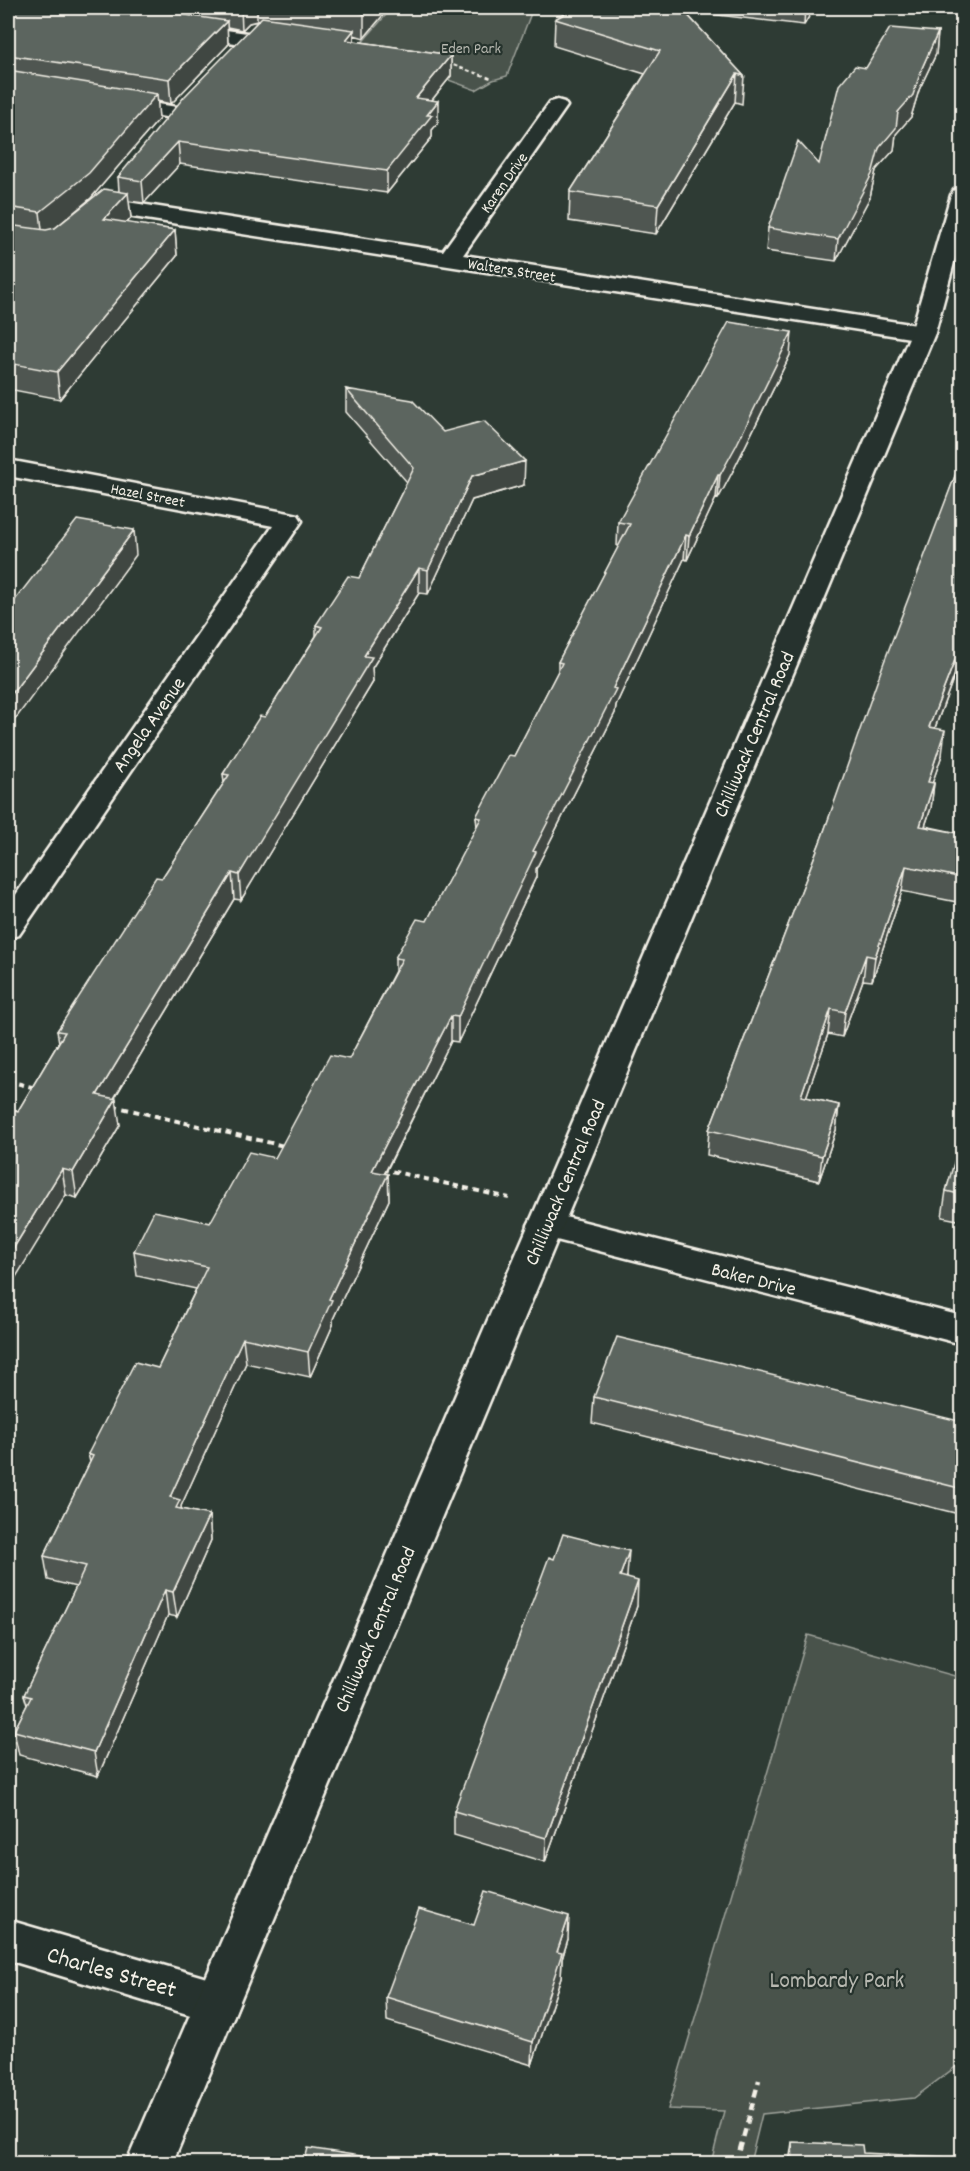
<svg xmlns="http://www.w3.org/2000/svg" width="970" height="2171" font-family="Dekko,sans-serif">
	<rect width="100%" height="100%" fill="#2e3b34"/>
	<filter id="ink" filterUnits="userSpaceOnUse"><feTurbulence type="fractalNoise" baseFrequency=".0167" numOctaves="2"/><feDisplacementMap in="SourceGraphic" scale="12" xChannelSelector="R" yChannelSelector="G"/><feConvolveMatrix kernelMatrix="1 2 1 2 8 2 1 2 1" color-interpolation-filters="sRGB"/></filter>
	<g filter="url(#ink)">
		<path fill="#48524c" stroke="#9ea29a" stroke-width="1.5" d="M 392,8 L 533,8 L 507,76 L 493,80 L 476,90 L 358,47 Z
			M 808,1635 L 962,1678 L 962,2062 L 914,2098 L 762,2114 L 750,2163 L 711,2163 L 724,2111 L 668,2109 Z"/>
		<g fill="none" stroke-linecap="round" stroke-linejoin="round">
			<g stroke="#f4f1e8" stroke-width="5">
				<path id="street" d="M 184,24 L 247,33 L 254,35 L 257,39 L 254,43 L 247,45 L 177,34 L 174,30 L 177,26 Z
					M 114,97 L 177,107 L 184,109 L 187,113 L 184,117 L 177,119 L 107,107 L 104,103 L 107,99 Z
					M 557,100 L 564,102 L 567,106 L 463,255 L 923,326 L 931,328 L 935,333 L 931,338 L 923,340 L 101,212 L 93,210 L 90,205 L 93,200 L 101,198 L 443,251 L 550,102 Z
					M 8,460 L 289,513 L 298,515 L 302,521 L 19,935 L 8,938 L 8,906 L 273,526 L 8,476 Z
					M 545,1212 L 962,1316 L 962,1344 L 533,1234 L 528,1225 L 533,1216 Z
					M 8,1920 L 217,1981 L 233,1987 L 239,2002 L 233,2017 L 217,2023 L 8,1960 Z"/>
			</g>
			<g stroke="#f4f1e8" stroke-width="5">
				<path id="secondary" d="M 962,188 L 962,233 L 935,333 L 172,2164 L 126,2164 L 911,333 L 951,195 L 954,190 Z"/>
			</g>
			<path stroke="#f4f1e8" stroke-width="2" stroke-dasharray="4 3" stroke-linecap="butt" d="M 447,63 L 493,79"/>
			<path stroke="#f4f1e8" stroke-width="4" stroke-dasharray="6 4.5" stroke-linecap="butt" d="M 8,1081 L 36,1088
				M 113,1106 L 284,1146
				M 382,1169 L 509,1198"/>
			<path stroke="#f4f1e8" stroke-width="4.5" stroke-dasharray="8 6" stroke-linecap="butt" d="M 736,2164 L 759,2080"/>
			<use href="#street" fill="#26332d" fill-rule="evenodd"/>
			<use href="#secondary" fill="#26332d" fill-rule="evenodd"/>
		</g>
		<path fill="#4f5751" stroke="#f4f1e8" stroke-width="1.5" fill-rule="evenodd" d="M 8,8 L 389,8 L 364,38 L 354,35 L 354,41 L 451,55 L 451,76 L 432,100 L 438,123 L 432,130 L 432,137 L 387,193 L 180,164 L 144,203 L 129,201 L 131,218 L 127,223 L 175,230 L 177,256 L 60,399 L 8,389 ZM 258,21 L 118,177 L 119,191 L 55,228 L 91,198 L 159,119 L 157,101 L 171,104 L 228,45 L 227,27 L 242,30 L 249,23 Z
			M 575,8 L 814,8 L 804,25 L 684,11 L 744,76 L 742,104 L 735,102 L 656,234 L 569,221 L 570,192 L 645,74 L 554,46 L 555,19 Z
			M 938,32 L 936,54 L 919,90 L 911,117 L 896,134 L 894,150 L 876,170 L 870,197 L 836,261 L 766,251 L 768,228 L 819,164 L 866,68 Z
			M 790,355 L 734,469 L 718,499 L 716,498 L 687,560 L 684,559 L 616,705 L 615,713 L 536,869 L 536,877 L 458,1042 L 451,1041 L 385,1174 L 388,1174 L 389,1200 L 333,1319 L 333,1325 L 310,1377 L 246,1363 L 181,1506 L 181,1509 L 209,1515 L 211,1540 L 177,1617 L 168,1615 L 98,1776 L 19,1755 L 14,1731 L 27,1705 L 24,1695 L 76,1587 L 48,1580 L 44,1556 L 90,1462 L 88,1454 L 158,1368 L 196,1289 L 137,1276 L 134,1251 L 210,1223 L 275,1158 L 349,1059 L 395,971 L 395,958 L 427,921 L 477,827 L 476,817 L 514,756 L 558,671 L 558,662 L 619,546 L 617,546 L 618,522 Z
			M 346,389 L 443,432 L 524,485 L 472,500 L 428,594 L 419,593 L 372,668 L 373,682 L 241,900 L 234,899 L 114,1099 L 120,1125 L 77,1198 L 66,1195 L 18,1111 L 59,1042 L 57,1031 L 162,878 L 224,783 L 223,774 L 265,717 L 316,636 L 316,625 L 359,578 L 407,482 L 346,412 Z
			M 963,455 L 963,660 L 960,660 L 935,728 L 942,755 L 932,783 L 934,783 L 931,808 L 925,826 L 963,834 L 962,903 L 902,891 L 872,981 L 863,980 L 842,1037 L 828,1034 L 806,1097 L 839,1105 L 836,1130 L 819,1181 L 707,1155 L 709,1130 L 822,837 Z
			M 963,1139 L 963,1221 L 942,1217 L 946,1191 Z
			M 594,1397 L 963,1422 L 963,1515 L 592,1423 Z
			M 627,1577 L 637,1606 L 545,1862 L 454,1835 L 454,1811 Z
			M 474,1925 L 568,1939 L 562,1959 L 561,1977 L 532,2065 L 387,2021 L 386,1997 Z
			M 792,2142 L 793,2163 L 789,2163 Z"/>
		<path fill="#404742" stroke="#f4f1e8" stroke-width="1.5" d="M 241,8 L 257,8 L 257,21 L 249,23 L 242,30 Z
			M 369,8 L 389,8 L 364,38 L 364,14 Z
			M 805,8 L 814,8 L 804,25 Z
			M 227,21 L 228,45 L 171,104 L 169,79 Z
			M 354,30 L 354,51 L 346,40 Z
			M 938,32 L 936,54 L 919,90 L 911,117 L 896,134 L 894,150 L 876,170 L 870,197 L 836,261 L 838,239 L 879,148 L 922,68 Z
			M 451,55 L 451,76 L 416,120 L 416,98 Z
			M 737,74 L 735,102 L 656,234 L 658,205 Z
			M 157,94 L 159,119 L 91,198 L 43,238 L 40,212 Z
			M 438,101 L 438,123 L 432,130 L 432,137 L 387,193 L 387,171 L 427,115 Z
			M 178,142 L 180,164 L 144,203 L 142,181 Z
			M 128,193 L 131,218 L 107,245 L 104,219 Z
			M 175,230 L 177,256 L 60,399 L 57,372 Z
			M 792,332 L 790,355 L 734,469 L 718,499 L 720,475 Z
			M 525,461 L 524,485 L 472,500 L 428,594 L 428,570 L 472,476 Z
			M 718,475 L 716,498 L 687,560 L 689,536 Z
			M 134,530 L 136,555 L 8,729 L 8,699 Z
			M 686,535 L 684,559 L 616,705 L 615,713 L 536,869 L 536,877 L 458,1042 L 458,1017 L 533,851 L 613,688 Z
			M 419,568 L 419,593 L 372,668 L 373,682 L 241,900 L 239,875 L 364,656 Z
			M 963,639 L 960,660 L 926,752 L 929,727 Z
			M 945,730 L 942,755 L 924,807 L 928,782 Z
			M 934,783 L 931,808 L 917,850 L 920,826 Z
			M 906,866 L 902,891 L 872,981 L 875,957 Z
			M 232,873 L 234,899 L 101,1120 L 97,1095 Z
			M 866,955 L 863,980 L 842,1037 L 845,1012 Z
			M 831,1009 L 828,1034 L 798,1121 L 801,1096 Z
			M 451,1016 L 451,1041 L 373,1196 L 372,1171 Z
			M 116,1099 L 120,1125 L 77,1198 L 73,1172 Z
			M 839,1105 L 836,1130 L 819,1181 L 822,1156 Z
			M 62,1169 L 66,1195 L 8,1290 L 8,1257 Z
			M 388,1174 L 389,1200 L 333,1319 L 333,1325 L 310,1377 L 308,1352 L 329,1299 Z
			M 243,1338 L 246,1363 L 181,1506 L 183,1525 L 170,1497 Z
			M 209,1515 L 211,1540 L 177,1617 L 173,1592 Z
			M 629,1551 L 627,1576 L 619,1601 L 620,1576 Z
			M 638,1581 L 637,1606 L 545,1862 L 546,1838 Z
			M 165,1590 L 168,1615 L 98,1776 L 94,1752 Z
			M 569,1916 L 568,1939 L 562,1959 L 561,1977 L 532,2065 L 533,2042 L 557,1952 Z"/>
		<path fill="#5c655e" stroke="#f4f1e8" stroke-width="1.5" d="M 8,8 L 138,8 L 227,21 L 169,79 L 8,55 Z
			M 331,8 L 369,8 L 364,14 L 355,11 Z
			M 575,8 L 681,8 L 744,76 L 737,74 L 658,205 L 570,192 L 660,51 L 555,19 Z
			M 262,17 L 354,30 L 346,40 L 451,55 L 416,98 L 438,101 L 427,115 L 432,115 L 387,171 L 178,142 L 142,181 L 118,177 L 184,97 Z
			M 890,28 L 938,32 L 922,68 L 913,95 L 898,112 L 896,128 L 879,148 L 872,174 L 838,239 L 768,228 L 798,141 L 819,164 L 839,85 L 855,66 L 866,68 Z
			M 8,70 L 157,94 L 89,173 L 40,212 L 8,207 Z
			M 104,189 L 128,193 L 104,219 L 175,230 L 57,372 L 8,363 L 8,285 L 12,281 L 8,280 L 8,225 L 46,230 L 55,228 Z
			M 729,322 L 792,332 L 736,446 L 720,475 L 718,475 L 689,536 L 686,535 L 613,688 L 616,689 L 533,851 L 536,852 L 458,1017 L 451,1016 L 372,1171 L 388,1174 L 329,1299 L 332,1300 L 308,1352 L 243,1338 L 170,1497 L 180,1500 L 176,1508 L 209,1515 L 173,1592 L 165,1590 L 94,1752 L 14,1731 L 31,1697 L 24,1695 L 86,1566 L 44,1556 L 93,1456 L 88,1454 L 135,1362 L 158,1368 L 207,1267 L 134,1251 L 154,1211 L 210,1223 L 249,1152 L 275,1158 L 330,1055 L 349,1059 L 402,959 L 395,958 L 417,919 L 427,921 L 481,818 L 476,817 L 509,755 L 514,756 L 562,663 L 558,662 L 630,524 L 618,522 Z
			M 346,389 L 412,400 L 443,432 L 484,421 L 525,461 L 472,476 L 428,570 L 419,568 L 364,656 L 372,657 L 239,875 L 232,873 L 97,1095 L 116,1099 L 73,1172 L 62,1169 L 8,1257 L 8,1109 L 18,1111 L 65,1032 L 57,1031 L 156,877 L 162,878 L 229,775 L 223,774 L 260,716 L 265,717 L 322,627 L 316,625 L 348,576 L 359,578 L 414,468 Z
			M 963,455 L 963,639 L 929,727 L 945,730 L 928,782 L 934,783 L 920,826 L 963,834 L 963,878 L 906,866 L 875,957 L 866,955 L 845,1012 L 831,1009 L 801,1096 L 839,1105 L 822,1156 L 709,1130 L 822,837 L 884,662 Z
			M 77,520 L 134,530 L 8,699 L 8,609 Z
			M 961,1138 L 963,1139 L 963,1195 L 946,1191 Z
			M 617,1337 L 963,1422 L 963,1489 L 594,1397 Z
			M 563,1534 L 629,1551 L 620,1576 L 638,1581 L 546,1838 L 454,1811 L 549,1557 L 554,1559 Z
			M 486,1891 L 569,1916 L 557,1952 L 562,1953 L 533,2042 L 386,1997 L 419,1909 L 474,1925 Z
			M 792,2142 L 862,2145 L 863,2153 L 943,2157 L 943,2163 L 793,2163 Z
			M 308,2148 L 406,2163 L 304,2163 Z"/>
	</g>
	<g text-anchor="middle" stroke-width="4.5" stroke-linejoin="round" paint-order="stroke">
		<g font-size="16" fill="#b8b9b1" stroke="#26332d">
			<text x="471" y="53">Eden Park</text>
		</g>
		<g font-size="16" fill="#f4f1e8" stroke="#26332d">
			<text transform="translate(503 182) rotate(-55)" y="6">Karen Drive</text>
			<text transform="translate(512 269) rotate(9)" y="6">Walters Street</text>
			<text transform="translate(148 494) rotate(11)" y="6">Hazel Street</text>
		</g>
		<g font-size="20" fill="#f4f1e8" stroke="#26332d">
			<text transform="translate(148 724) rotate(-55)" y="7">Angela Avenue</text>
			<text transform="translate(753 734) rotate(-67)" y="7">Chilliwack Central Road</text>
			<text transform="translate(564 1182) rotate(-67)" y="7">Chilliwack Central Road</text>
			<text transform="translate(754 1278) rotate(14)" y="7">Baker Drive</text>
			<text transform="translate(374 1629) rotate(-67)" y="7">Chilliwack Central Road</text>
		</g>
		<g font-size="24" fill="#f4f1e8" stroke="#26332d">
			<text transform="translate(112 1971) rotate(16)" y="8">Charles Street</text>
		</g>
		<g font-size="24" fill="#b8b9b1" stroke="#26332d">
			<text x="837" y="1987">Lombardy Park</text>
		</g>
	</g>
	<rect width="970" height="2171" fill="none" stroke="#26332d" stroke-width="30"/>
	<rect x="15" y="15" width="940" height="2141" fill="none" stroke="#f4f1e8" stroke-width="2" filter="url(#ink)"/>
</svg>
